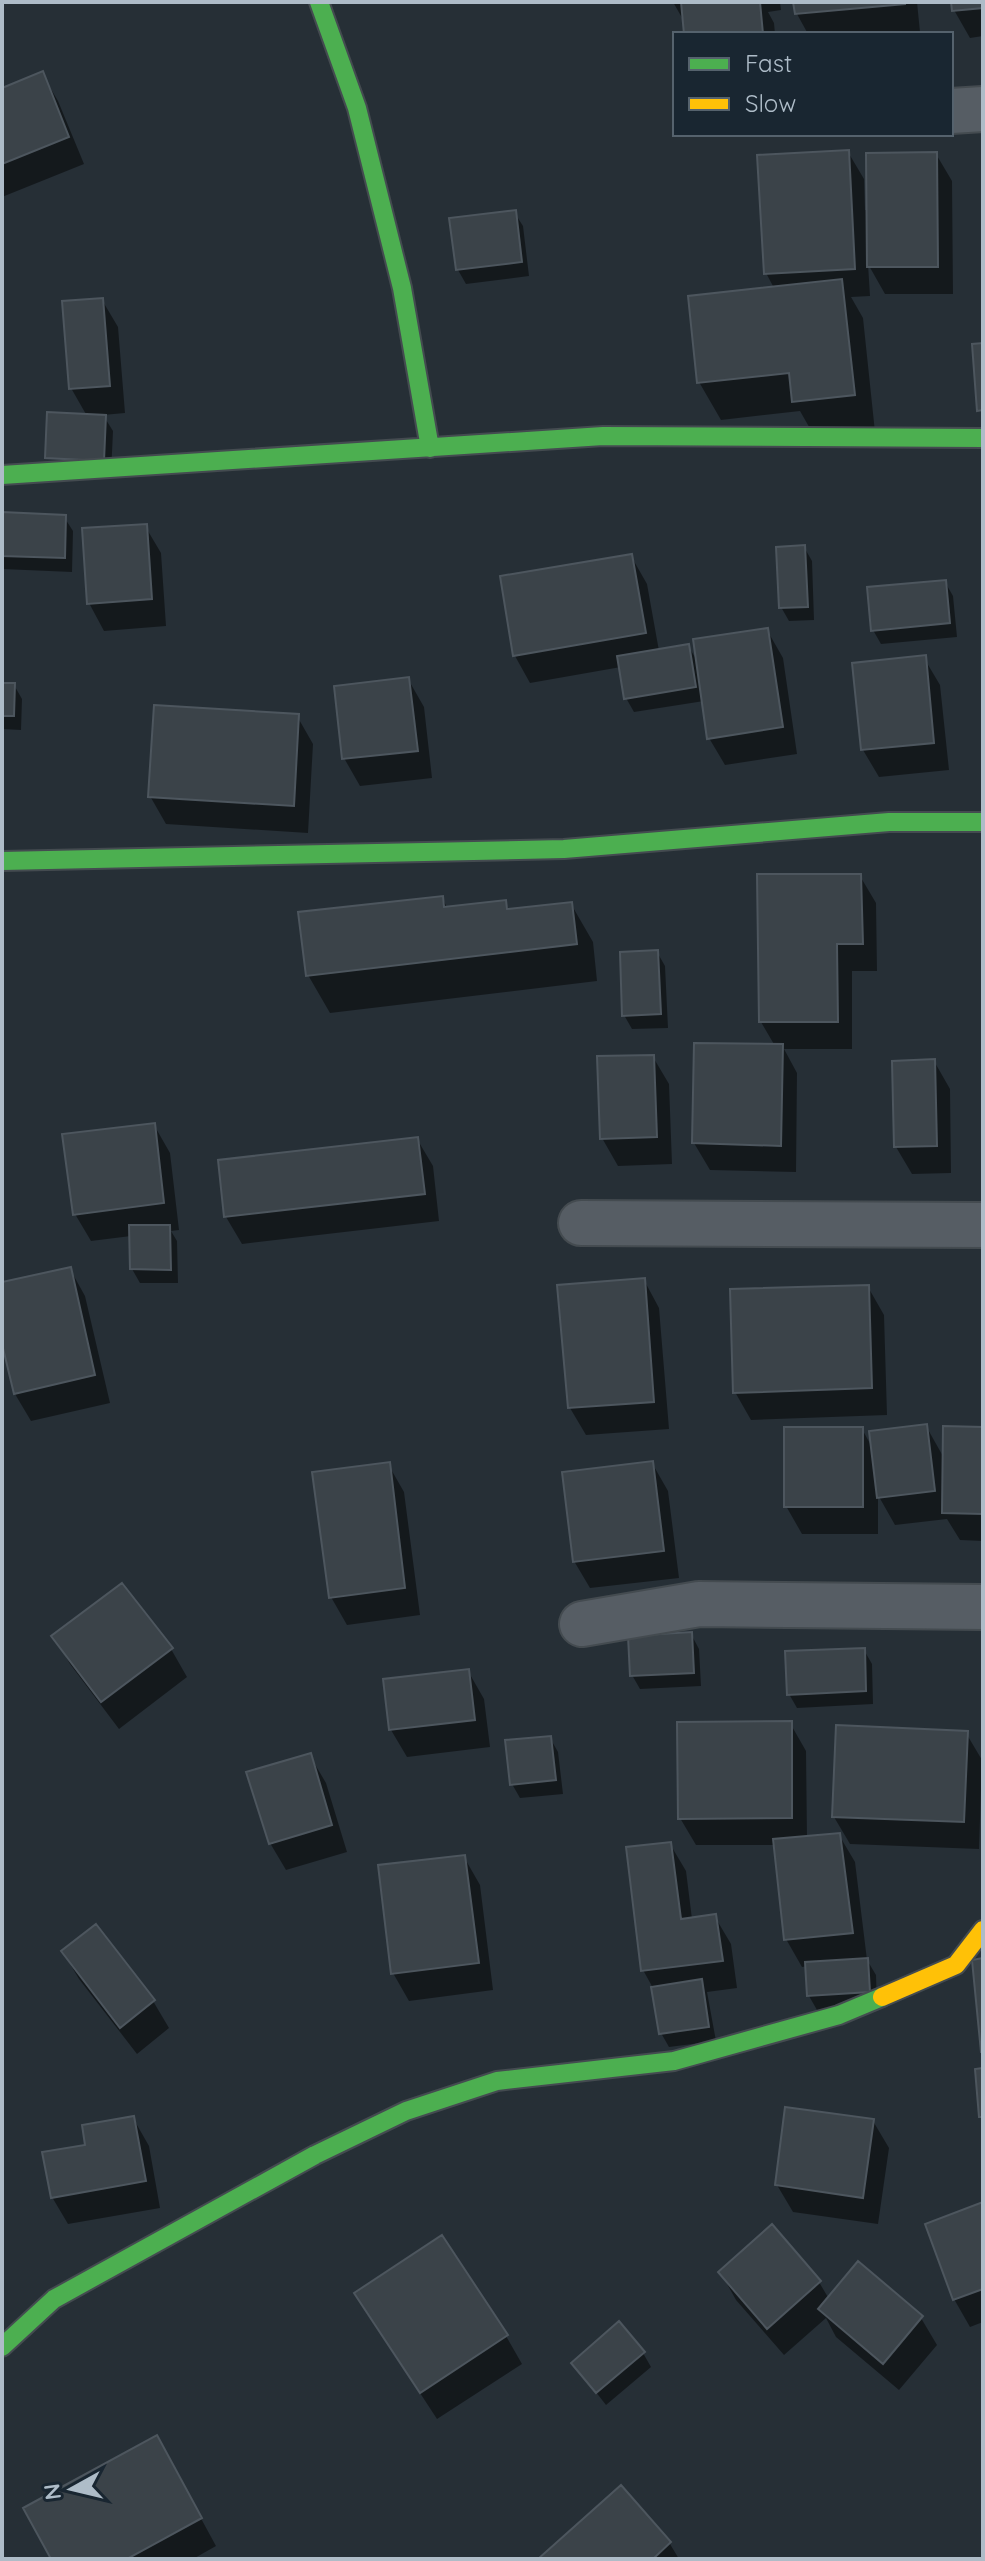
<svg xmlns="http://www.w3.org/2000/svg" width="985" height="2561" font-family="Quicksand,sans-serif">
	<rect width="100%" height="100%" fill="#262f36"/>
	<path fill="#0007" d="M 673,2 L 780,2 L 781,10 L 768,12 L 774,23 L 775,34 L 686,34 L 685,23 Z
		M 795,2 L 917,2 L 920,32 L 808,34 L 797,14 Z
		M 953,2 L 983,2 L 983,36 L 970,38 L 954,10 Z
		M 42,74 L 58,101 L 84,164 L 2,197 L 2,90 Z
		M 848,152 L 864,179 L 865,210 L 869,210 L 936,154 L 952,181 L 953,294 L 885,294 L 868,264 L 870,296 L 851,297 L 863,318 L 875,432 L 816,439 L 800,411 L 721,420 L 699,382 L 774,288 L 766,273 Z
		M 514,212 L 523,226 L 529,276 L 466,284 L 458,270 Z
		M 102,300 L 118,327 L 125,413 L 103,415 L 113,431 L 111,474 L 87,416 L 71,388 Z
		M 2,514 L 64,517 L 73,531 L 72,572 L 2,569 Z
		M 145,526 L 161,553 L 166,626 L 104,631 L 89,603 Z
		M 804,547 L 812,561 L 814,620 L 789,621 L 781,607 Z
		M 631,556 L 647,584 L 659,651 L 688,646 L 698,662 L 767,630 L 783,658 L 797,754 L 725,765 L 709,738 L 704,701 L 634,712 L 626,698 L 621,667 L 530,683 L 515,656 Z
		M 945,582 L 953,596 L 957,637 L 881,644 L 873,630 Z
		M 924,658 L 940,685 L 949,770 L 879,777 L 863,750 Z
		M 408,679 L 424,707 L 432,778 L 360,786 L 344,758 Z
		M 2,685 L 14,685 L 22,699 L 21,730 L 2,729 Z
		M 297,716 L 313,744 L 308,833 L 166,824 L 150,796 Z
		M 860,876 L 876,903 L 877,971 L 852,971 L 852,1049 L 784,1049 L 797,1073 L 796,1172 L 710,1170 L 694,1143 L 775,1046 L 761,1022 Z
		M 442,898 L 448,909 L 505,903 L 510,911 L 571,904 L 593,942 L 597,981 L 330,1013 L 308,975 Z
		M 657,952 L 665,966 L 668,1028 L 632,1029 L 624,1015 Z
		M 653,1057 L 669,1084 L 672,1164 L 618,1166 L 602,1138 Z
		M 934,1061 L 950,1089 L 951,1173 L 912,1174 L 896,1147 Z
		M 154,1125 L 170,1153 L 179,1230 L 171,1231 L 177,1241 L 178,1283 L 140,1283 L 132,1269 L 131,1236 L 91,1241 L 75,1214 Z
		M 417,1139 L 433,1166 L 439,1221 L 242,1244 L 226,1217 Z
		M 70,1269 L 85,1296 L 110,1403 L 31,1421 L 15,1394 L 2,1335 L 2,1284 Z
		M 644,1280 L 659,1308 L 669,1429 L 586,1435 L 570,1408 Z
		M 868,1287 L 884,1315 L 887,1415 L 751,1420 L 735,1392 Z
		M 926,1426 L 944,1458 L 983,1429 L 983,1541 L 960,1540 L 947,1519 L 895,1525 L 878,1495 L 878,1534 L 802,1534 L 786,1506 L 862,1429 L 873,1449 Z
		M 652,1463 L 668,1491 L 679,1578 L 590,1588 L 574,1561 Z
		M 388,1464 L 404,1492 L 420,1615 L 347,1625 L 331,1597 Z
		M 691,1634 L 699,1649 L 701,1686 L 640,1689 L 632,1675 Z
		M 54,1636 L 171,1649 L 187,1677 L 119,1729 L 70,1664 Z
		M 864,1650 L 872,1664 L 873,1704 L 797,1708 L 789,1694 Z
		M 468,1671 L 484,1699 L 490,1747 L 407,1757 L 391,1730 Z
		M 790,1723 L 806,1751 L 807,1838 L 839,1835 L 855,1862 L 867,1960 L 876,1975 L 877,2006 L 817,2010 L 809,1996 L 808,1966 L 802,1967 L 786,1939 L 776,1845 L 696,1845 L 680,1818 Z
		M 966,1733 L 982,1760 L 979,1849 L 850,1844 L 834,1817 Z
		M 550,1738 L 558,1752 L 563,1794 L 520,1798 L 512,1784 Z
		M 310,1756 L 326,1783 L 347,1852 L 286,1870 L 270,1843 Z
		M 670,1844 L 686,1871 L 692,1919 L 715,1917 L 731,1944 L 737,1988 L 707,1992 L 716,2041 L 669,2047 L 661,2033 L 653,1988 L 643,1970 Z
		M 464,1857 L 480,1885 L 493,1990 L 409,2001 L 393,1973 Z
		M 63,1952 L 153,2001 L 169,2028 L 137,2054 L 79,1979 Z
		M 133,2118 L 149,2146 L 160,2208 L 68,2224 L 52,2197 L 87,2147 Z
		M 873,2121 L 889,2148 L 878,2224 L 793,2212 L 777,2185 Z
		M 983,2205 L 983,2322 L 970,2327 L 954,2299 Z
		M 721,2273 L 819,2282 L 829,2299 L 921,2318 L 937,2345 L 899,2390 L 836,2337 L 826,2318 L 784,2355 L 736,2300 Z
		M 373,2321 L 506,2336 L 522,2364 L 437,2419 Z
		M 643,2353 L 651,2367 L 606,2405 L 574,2364 Z
		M 172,2465 L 216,2546 L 193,2559 L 53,2559 Z
		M 620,2488 L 670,2544 L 679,2559 L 541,2559 Z"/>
	<path fill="#3b4349" stroke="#4d565e" stroke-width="2" d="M 681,2 L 760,2 L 763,34 L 684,34 Z
		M 793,2 L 905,2 L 905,4 L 795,14 Z
		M 951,2 L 983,2 L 983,8 L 952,11 Z
		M 43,71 L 69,137 L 2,164 L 2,88 Z
		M 849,150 L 855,269 L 764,274 L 757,155 Z
		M 937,152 L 938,267 L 867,267 L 866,153 Z
		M 516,210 L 522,262 L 456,270 L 449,218 Z
		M 842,279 L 855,395 L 792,402 L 789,373 L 697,383 L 688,296 Z
		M 103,298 L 110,386 L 69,389 L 62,301 Z
		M 983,343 L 983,410 L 977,411 L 972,344 Z
		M 47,412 L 106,415 L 104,461 L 45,458 Z
		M 2,512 L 66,515 L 65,558 L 2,556 Z
		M 147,524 L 152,599 L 87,604 L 82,528 Z
		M 805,545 L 808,607 L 779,608 L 776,547 Z
		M 632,554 L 646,633 L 513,656 L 500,576 Z
		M 946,580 L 950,623 L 871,631 L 867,587 Z
		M 768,628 L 783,727 L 707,739 L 693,639 Z
		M 689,644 L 696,687 L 624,699 L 617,656 Z
		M 926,655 L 934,743 L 861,750 L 852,663 Z
		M 409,677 L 418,751 L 342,759 L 334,686 Z
		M 2,683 L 15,683 L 14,716 L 2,716 Z
		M 154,705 L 299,714 L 294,806 L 148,797 Z
		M 757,874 L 861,874 L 863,944 L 837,944 L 838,1022 L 759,1022 Z
		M 443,896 L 444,907 L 506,900 L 507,909 L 572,902 L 577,944 L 306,976 L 298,912 Z
		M 658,950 L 661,1014 L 622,1016 L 620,952 Z
		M 694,1043 L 783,1044 L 781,1146 L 692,1143 Z
		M 654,1055 L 657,1137 L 600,1139 L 597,1056 Z
		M 935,1059 L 937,1146 L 894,1147 L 892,1061 Z
		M 155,1123 L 164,1203 L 73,1215 L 62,1134 Z
		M 418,1137 L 425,1194 L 224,1217 L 218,1160 Z
		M 129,1225 L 170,1225 L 171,1270 L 130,1269 Z
		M 71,1267 L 95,1375 L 14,1394 L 2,1344 L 2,1282 Z
		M 645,1278 L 654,1402 L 568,1408 L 557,1285 Z
		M 869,1285 L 872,1388 L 733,1393 L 730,1289 Z
		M 927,1424 L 935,1491 L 877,1498 L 869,1431 Z
		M 943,1426 L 983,1427 L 983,1514 L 942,1513 Z
		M 784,1427 L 863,1427 L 863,1507 L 784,1507 Z
		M 653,1461 L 664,1551 L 573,1562 L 562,1472 Z
		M 390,1462 L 405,1588 L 329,1598 L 312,1472 Z
		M 122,1583 L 173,1648 L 101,1702 L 51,1636 Z
		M 692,1632 L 694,1673 L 630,1676 L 628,1636 Z
		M 865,1648 L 866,1691 L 787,1695 L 785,1651 Z
		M 469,1669 L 475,1720 L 389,1730 L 383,1679 Z
		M 792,1721 L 792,1818 L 678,1819 L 677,1722 Z
		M 836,1725 L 968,1731 L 964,1822 L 832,1817 Z
		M 551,1736 L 556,1780 L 510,1785 L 505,1740 Z
		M 311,1753 L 332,1825 L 269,1844 L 246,1772 Z
		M 840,1833 L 853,1933 L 784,1940 L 773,1839 Z
		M 671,1842 L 681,1919 L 716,1914 L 723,1961 L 641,1971 L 626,1847 Z
		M 465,1855 L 479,1963 L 391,1974 L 378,1865 Z
		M 96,1924 L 155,2000 L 120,2028 L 61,1951 Z
		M 868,1958 L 870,1992 L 807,1996 L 805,1962 Z
		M 983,1958 L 983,2052 L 981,2052 L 972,1960 Z
		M 702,1979 L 709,2027 L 659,2034 L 651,1987 Z
		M 983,2068 L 983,2117 L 979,2117 L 975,2069 Z
		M 785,2107 L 874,2119 L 863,2198 L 775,2185 Z
		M 134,2116 L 146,2181 L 51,2198 L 42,2152 L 85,2145 L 82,2125 Z
		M 983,2202 L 983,2289 L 953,2300 L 925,2224 Z
		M 772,2224 L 821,2281 L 767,2329 L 718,2272 Z
		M 442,2235 L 508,2335 L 420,2393 L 354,2293 Z
		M 858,2261 L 923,2316 L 883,2364 L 818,2309 Z
		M 619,2321 L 645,2352 L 596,2393 L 571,2363 Z
		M 157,2435 L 202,2518 L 127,2559 L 51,2559 L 23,2508 Z
		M 621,2485 L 671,2542 L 653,2559 L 538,2559 Z"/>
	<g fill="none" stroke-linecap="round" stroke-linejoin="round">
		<g stroke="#444b50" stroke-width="48">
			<path id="street" d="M 951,111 L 983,109
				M 581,1223 L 983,1225
				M 582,1624 L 699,1604 L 983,1607"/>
		</g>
		<g stroke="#444b50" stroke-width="22">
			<path id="fast" d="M 319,2 L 357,108 L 402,288 L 430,448
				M 2,475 L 603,436 L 983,438
				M 2,861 L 564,849 L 889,822 L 983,822
				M 2,2347 L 54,2299 L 315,2155 L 406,2111 L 497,2081 L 674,2061 L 839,2015 L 882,1997"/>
		</g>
		<g stroke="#444b50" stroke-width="22">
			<path id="slow" d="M 882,1997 L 956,1965 L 983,1930"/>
		</g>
		<use href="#street" stroke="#565d64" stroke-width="44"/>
		<use href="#fast" stroke="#4caf50" stroke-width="18"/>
		<use href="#slow" stroke="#ffc107" stroke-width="18"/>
	</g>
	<rect width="985" height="2561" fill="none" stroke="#aebcc8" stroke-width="8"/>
	<rect x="673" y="32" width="280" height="104" fill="#192631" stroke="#55626d" stroke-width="2"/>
	<rect x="689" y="58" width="40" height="12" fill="#4caf50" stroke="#55626d" stroke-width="2"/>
	<text x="745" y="72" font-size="24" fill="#aebcc8">Fast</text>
	<rect x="689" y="98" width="40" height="12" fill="#ffc107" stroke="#55626d" stroke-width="2"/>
	<text x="745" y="112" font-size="24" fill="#aebcc8">Slow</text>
	<g transform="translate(72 2489) rotate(262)" stroke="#192631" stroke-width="6" paint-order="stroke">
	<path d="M0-6L14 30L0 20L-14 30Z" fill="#aebcc8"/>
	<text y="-12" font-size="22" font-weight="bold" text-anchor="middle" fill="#aebcc8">N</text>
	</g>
</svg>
